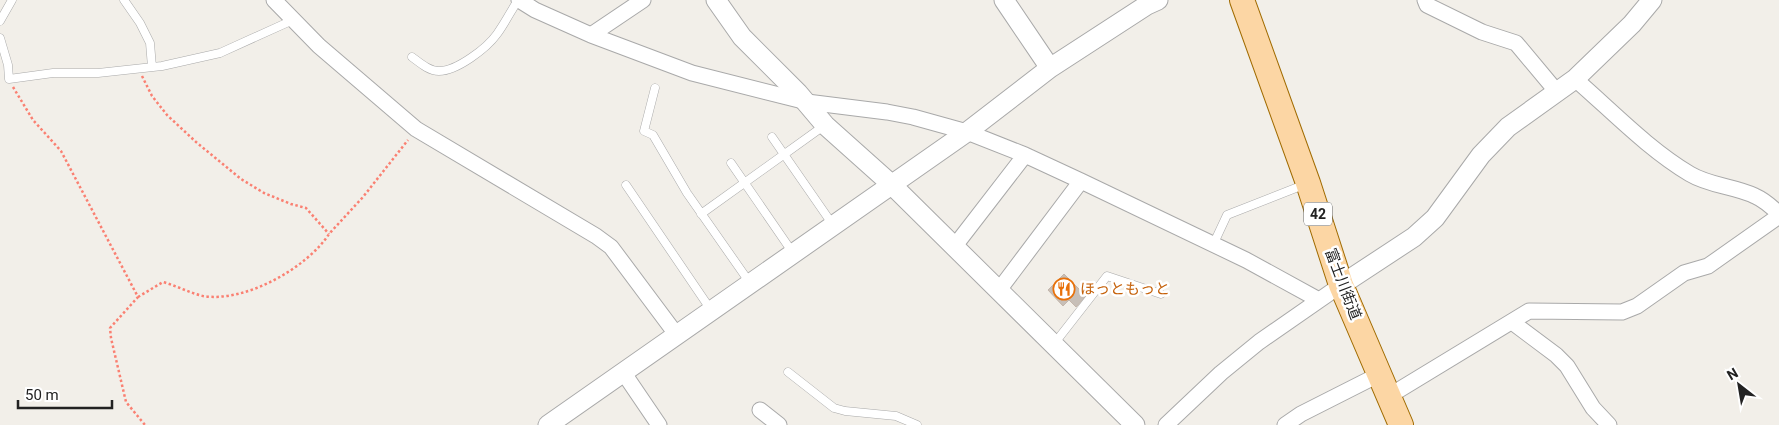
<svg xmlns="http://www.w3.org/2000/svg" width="1779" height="425" font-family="Roboto,'Noto Sans JP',sans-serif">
	<rect width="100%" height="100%" fill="#f2efe9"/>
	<path fill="#c7bfb8" stroke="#c4b6ab" d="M 1064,274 L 1086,296 L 1076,307 L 1069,300 L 1063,306 L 1048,290 Z"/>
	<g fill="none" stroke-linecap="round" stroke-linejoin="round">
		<g stroke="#a9a9a9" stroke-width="9">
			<path id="service" d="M 124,0 L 140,23 L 150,43 L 152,67
				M 0,21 L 12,0
				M 0,38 L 8,65 L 9,79 L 53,73 L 98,73 L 162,66 L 220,53 L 293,20
				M 412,57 C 420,63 429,71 439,71 C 457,71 487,48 497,34 C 505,23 511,11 518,0
				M 655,88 L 644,131 L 653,135 L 687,193 L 750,283
				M 772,137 L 833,225
				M 731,163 L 793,253
				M 626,185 L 711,310
				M 701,214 L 825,125
				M 1213,245 L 1227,215 L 1306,184
				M 1054,344 L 1107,276 L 1161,294
				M 788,372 L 834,408 L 845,411 L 896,416 L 917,425"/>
		</g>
		<g stroke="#a9a9a9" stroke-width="17">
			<path id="minor" d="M 274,0 L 319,46 L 416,129 L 596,236 L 611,247 L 676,334
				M 519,0 L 535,10 L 591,35 L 692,73 L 807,102 L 887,112 L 913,117 L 967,132 L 1025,155 L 1081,181 L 1246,260 L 1319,300
				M 1425,0 L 1427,5 L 1482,32 L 1516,43 L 1557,92
				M 591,35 L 643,0
				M 1575,79 C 1612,111 1648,149 1690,174 C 1710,186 1734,186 1755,196 C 1764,200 1771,206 1779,214
				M 954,247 L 1025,155
				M 999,290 L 1081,181
				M 1512,322 L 1556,355 L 1567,366 L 1593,408 L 1609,425
				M 623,372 L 659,425
				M 1389,396 L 1529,311 L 1622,312 L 1637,306 L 1684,273 L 1708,266 L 1779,216
				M 760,410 L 779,425
				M 1166,425 L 1221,373 L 1259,342 L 1341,285
				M 1285,425 L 1301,414 L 1380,374"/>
		</g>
		<g stroke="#a9a9a9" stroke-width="21">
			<path id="tertiary" d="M 716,0 L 742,37 L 798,93 L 825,125 L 891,184 L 1135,425
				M 1004,0 L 1050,68
				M 1341,285 L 1414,237 L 1435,218 L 1481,155 L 1508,127 L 1575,79 L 1632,24 L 1652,0
				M 548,425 L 967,132 L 1050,68 L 1147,5 L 1158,0"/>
		</g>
		<g stroke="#a06b00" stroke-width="26">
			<path id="primary" d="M 1242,0 L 1308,183 L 1341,285 L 1401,425"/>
		</g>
		<path stroke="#fa8072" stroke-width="2.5" stroke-dasharray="2.5 2.5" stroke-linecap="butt" d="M 142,76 L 152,96 L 167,115 L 196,142 L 241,179 L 264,193 L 291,204 L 306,208 L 329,234
			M 13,87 L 33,120 L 61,151 L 138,297 L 110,328 L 111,338 L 126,402 L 145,425
			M 138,297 L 163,282 C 177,286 190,293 203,296 C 245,303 307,268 329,234 L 363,197 L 408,140"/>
		<use href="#service" stroke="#fff" stroke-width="8"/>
		<use href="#minor" stroke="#fff" stroke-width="15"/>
		<use href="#tertiary" stroke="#fff" stroke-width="19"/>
		<use href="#primary" stroke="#fcd6a4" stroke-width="24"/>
	</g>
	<defs>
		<g id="restaurant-ring" transform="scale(1.125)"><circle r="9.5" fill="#fff" stroke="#e8710a" stroke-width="1.5"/><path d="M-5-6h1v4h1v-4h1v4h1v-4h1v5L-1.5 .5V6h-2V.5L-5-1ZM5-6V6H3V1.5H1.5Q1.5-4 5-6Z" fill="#e8710a"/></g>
	</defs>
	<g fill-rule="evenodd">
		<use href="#restaurant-ring" x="1064" y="289"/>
	</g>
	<g text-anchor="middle" stroke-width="5" stroke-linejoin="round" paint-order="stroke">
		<rect fill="#fff" stroke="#646464" stroke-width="1" x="1304" y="202.5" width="28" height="23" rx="4"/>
		<g font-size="14" font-weight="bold" fill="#222">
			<text x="1318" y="219">42</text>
		</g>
		<g font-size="15" fill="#222" stroke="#fff">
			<text transform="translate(1343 284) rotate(69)" y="5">富士川街道</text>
		</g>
		<g font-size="15" fill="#c56008" stroke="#fff" text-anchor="start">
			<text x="1080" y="294">ほっともっと</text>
		</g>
	</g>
	<g transform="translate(1739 385) rotate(329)" stroke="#ffffff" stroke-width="4" paint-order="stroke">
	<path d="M0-4L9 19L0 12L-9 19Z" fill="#222222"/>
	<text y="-8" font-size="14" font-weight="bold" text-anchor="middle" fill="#222222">N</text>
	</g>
	<path d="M18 400v8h94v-8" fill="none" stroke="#222222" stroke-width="2.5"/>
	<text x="25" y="400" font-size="15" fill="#222222" stroke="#ffffff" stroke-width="4" paint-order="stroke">50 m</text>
</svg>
